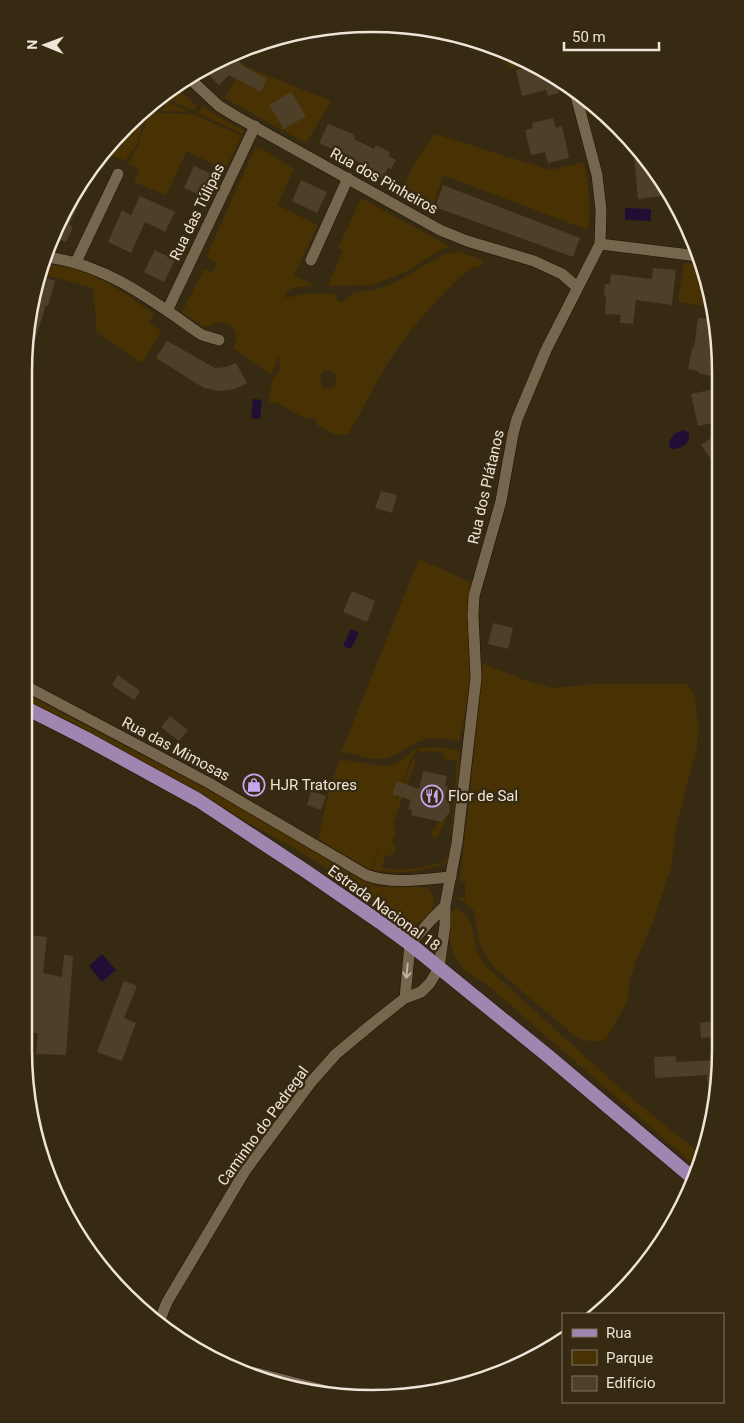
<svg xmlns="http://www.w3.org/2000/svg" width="744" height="1423" font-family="Roboto,sans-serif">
	<rect width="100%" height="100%" fill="#372a12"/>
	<path fill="#483203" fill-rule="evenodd" d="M 480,42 L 526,60 L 531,63 L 512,68 Z
		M 244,66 L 331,101 L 306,143 L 233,103 L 225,98 Z
		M 175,87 L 197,106 L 194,111 L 162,96 Z
		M 160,98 L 164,100 C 162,112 153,108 146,115 L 137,144 L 125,161 L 104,152 L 143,110 Z
		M 585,99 L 602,110 L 602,111 L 589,114 Z
		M 166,100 L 188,112 L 160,111 L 165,106 Z
		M 202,106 L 238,128 L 241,126 L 244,131 L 243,134 L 198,113 Z
		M 154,113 L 193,114 L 242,136 L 225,170 L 187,151 L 166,195 L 134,182 L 139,170 L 128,163 L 139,143 L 148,116 Z
		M 435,134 L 550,170 L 584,162 C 589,185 590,206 588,230 L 443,175 L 432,208 L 399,195 L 416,161 Z
		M 257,148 L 262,149 L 294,169 L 277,205 L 318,225 L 294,275 L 315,286 L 295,287 L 287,291 L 285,298 L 304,294 L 334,294 L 338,301 L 342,302 L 353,293 L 382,288 L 405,277 L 444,254 L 460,252 L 483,260 L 481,266 C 467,268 460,278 450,287 C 429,308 409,331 393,355 C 376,380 364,408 349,433 C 338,440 327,430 317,425 L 317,420 C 313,417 310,416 306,419 L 277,403 L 269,402 L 272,380 L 280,369 L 279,357 L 278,357 L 272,375 L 233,348 L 237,337 L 233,326 L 220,322 L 204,327 L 182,312 L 204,269 L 212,273 L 217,263 L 206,257 L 254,150 ZM 327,370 L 334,373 L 337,377 L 335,386 L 326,389 L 323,388 L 320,381 L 323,371 Z
		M 361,198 L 451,247 L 442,249 L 409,270 L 373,285 L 328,286 L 343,251 L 338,248 Z
		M 684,263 L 701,266 L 712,307 L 678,302 Z
		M 43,264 C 52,265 61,265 70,268 C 102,275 129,297 155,314 L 148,323 L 162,331 L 142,363 L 97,332 L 93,288 L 39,273 Z
		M 419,559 L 472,583 C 465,613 470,638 470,668 C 470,693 464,717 459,741 C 444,738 428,736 414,744 C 404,749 395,757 383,759 C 370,761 354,753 341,752 Z
		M 481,663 L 522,679 L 553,688 L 594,684 L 686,684 L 692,690 L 695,698 L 698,726 L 697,747 L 677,823 L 671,867 L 653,922 L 636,961 L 629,984 L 627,1002 L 606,1039 C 592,1044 583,1041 571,1033 L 496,969 L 488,960 L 479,943 L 474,911 L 465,902 L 458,899 L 458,897 L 465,897 L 466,882 L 460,881 L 481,689 Z
		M 24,693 L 207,789 L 278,829 L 365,882 L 380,887 L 426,887 C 441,899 432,916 417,924 L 406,923 L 396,919 L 357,889 L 301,852 L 198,795 L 24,703 Z
		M 421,746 L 411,758 L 402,783 L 397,781 L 396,802 L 413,758 L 416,760 L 393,824 L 396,835 L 392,840 L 396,849 L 393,854 L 384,857 L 384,862 L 381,865 L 383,868 C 403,871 423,868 443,862 L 450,854 L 448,862 C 426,871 395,876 372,869 L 381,842 L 370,870 L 318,839 L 329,789 L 340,760 C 356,759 377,769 391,765 C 403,761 411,752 421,746 Z
		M 424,747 L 433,749 L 434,747 L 460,750 L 459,780 L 451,845 L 457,760 L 444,759 L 443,752 L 425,751 L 422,753 L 419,749 Z
		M 448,814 L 438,836 L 432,839 L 433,836 L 431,835 L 433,828 L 436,829 L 438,822 L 441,822 Z
		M 457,908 C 476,917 471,938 479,955 C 481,960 485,964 488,968 L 623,1091 L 703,1156 L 698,1168 L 485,983 C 454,969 445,945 451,913 Z"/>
	<path fill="#200e35" d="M 625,208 L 651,209 L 651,221 L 625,220 Z
		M 253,399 L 262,400 L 260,419 L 251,418 Z
		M 684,430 L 689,433 C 691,443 682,449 672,449 L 669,447 C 669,437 675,432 684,430 Z
		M 351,629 L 359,633 L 351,649 L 343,646 Z
		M 102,954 L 116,970 L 102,982 L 89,966 Z"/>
	<path fill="#4d3f28" d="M 232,55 L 245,67 L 267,79 L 261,92 L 229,75 L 219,85 L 202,68 Z
		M 535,66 L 556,79 L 559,93 L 548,96 L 546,90 L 522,96 L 516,70 Z
		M 291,92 L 306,116 L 284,129 L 269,105 Z
		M 553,118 L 556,128 L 562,126 L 569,158 L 548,163 L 545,152 L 531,155 L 525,130 L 533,128 L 532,123 Z
		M 328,124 L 354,134 L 353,136 L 355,137 L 354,139 L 374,149 L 376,145 L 390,152 L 388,156 L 396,160 L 391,169 L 388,168 L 382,178 L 368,171 L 369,168 L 361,163 L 319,143 Z
		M 633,146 L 661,178 L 663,196 L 638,199 Z
		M 194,166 L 216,176 L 207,198 L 184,188 Z
		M 301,180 L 327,192 L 317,213 L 292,201 Z
		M 443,185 L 580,238 L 573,257 L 435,207 Z
		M 80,186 L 86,189 L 69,225 L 73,227 L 66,242 L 53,237 L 60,218 Z
		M 140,196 L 175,212 L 165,232 L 145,222 L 131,253 L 108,242 L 122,210 L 131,215 Z
		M 155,250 L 175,260 L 164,282 L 144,272 Z
		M 653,268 L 676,270 L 672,305 L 636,300 L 633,324 L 620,323 L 621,315 L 605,314 L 606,296 L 604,296 L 605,284 L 610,284 L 611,274 L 652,279 Z
		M 38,276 L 55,281 L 48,306 L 46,305 L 30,356 L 24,354 L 24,350 Z
		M 698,318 L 716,320 L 717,326 L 717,367 L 716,377 L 698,373 L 698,371 L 688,369 L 692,348 L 694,348 Z
		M 167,341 L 215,368 L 226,367 L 236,363 L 247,383 L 235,389 L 219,391 L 204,388 L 156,358 Z
		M 714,389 L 712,397 L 717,397 L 718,422 L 698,426 L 691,394 Z
		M 718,433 L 718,469 L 701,445 Z
		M 381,491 L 397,495 L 392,513 L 375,508 Z
		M 352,591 L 375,601 L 367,622 L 343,612 Z
		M 493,623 L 513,628 L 508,649 L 488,644 Z
		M 118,675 L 140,691 L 134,700 L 112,685 Z
		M 170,716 L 188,730 L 179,741 L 161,727 Z
		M 423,771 L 447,776 L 445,786 L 448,786 L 445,798 L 449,800 L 450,812 L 441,822 L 411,815 L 412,810 L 408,809 L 411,800 L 392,794 L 397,781 L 419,789 Z
		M 311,791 L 326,796 L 321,810 L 307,805 Z
		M 27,935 L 47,937 L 43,973 L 62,977 L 64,955 L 73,956 L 66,1055 L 36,1054 L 38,1033 L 24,1032 L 24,969 Z
		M 124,981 L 137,986 L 124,1018 L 136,1023 L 122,1061 L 97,1052 Z
		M 714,1021 L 716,1037 L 701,1038 L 700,1023 Z
		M 676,1056 L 676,1062 L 719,1060 L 720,1073 L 713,1111 L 709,1111 L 707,1075 L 655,1078 L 654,1057 Z"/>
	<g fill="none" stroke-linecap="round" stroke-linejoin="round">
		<g stroke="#1e1200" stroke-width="12">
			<path id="minor" d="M 188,77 L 219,106 L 237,117 L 440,230 L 467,241 L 534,261 L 562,274 L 577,287
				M 600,244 L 698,256
				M 45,257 C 105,263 154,302 202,335 L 219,340
				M 311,260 L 348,178
				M 76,262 L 118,174
				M 167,311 L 255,126
				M 24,685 L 209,783 L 366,875 C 393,885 423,879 451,877
				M 405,998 L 410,944 L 431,920 L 445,906
				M 159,1322 L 167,1302 L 245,1171 L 312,1081 L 336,1054 L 372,1024 L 405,998 L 421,992 L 430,983 L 439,968 L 445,925 L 445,906 L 457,843 L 476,678 L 473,615 L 474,596 L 501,501 L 513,434 L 517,419 L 546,350 L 600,244 L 601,210 L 597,175 L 575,92
				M 241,1369 L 331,1392"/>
		</g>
		<g stroke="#1e1200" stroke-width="15">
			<path id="primary" d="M 24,707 L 85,738 L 198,800 L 307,872 L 384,925 L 410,944 L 548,1056 L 694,1179"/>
		</g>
		<use href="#minor" stroke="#75664d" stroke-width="11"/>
		<use href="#primary" stroke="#a185b1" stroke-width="14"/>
	</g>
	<defs><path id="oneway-shaft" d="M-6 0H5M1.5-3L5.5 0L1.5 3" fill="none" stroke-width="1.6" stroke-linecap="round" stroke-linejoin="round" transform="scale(1.25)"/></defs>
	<use stroke="#beb2a0" href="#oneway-shaft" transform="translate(407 971) rotate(95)"/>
	<defs>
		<g id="shop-ring" transform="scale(1.125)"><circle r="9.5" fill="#372a12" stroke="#c4a7f1" stroke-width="1.5"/><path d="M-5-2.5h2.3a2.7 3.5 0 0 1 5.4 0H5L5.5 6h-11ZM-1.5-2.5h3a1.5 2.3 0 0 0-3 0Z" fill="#c4a7f1"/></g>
		<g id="restaurant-ring" transform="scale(1.125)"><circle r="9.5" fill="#372a12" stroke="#c4a7f1" stroke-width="1.5"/><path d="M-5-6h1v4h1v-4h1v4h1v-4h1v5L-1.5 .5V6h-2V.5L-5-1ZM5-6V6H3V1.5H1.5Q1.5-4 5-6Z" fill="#c4a7f1"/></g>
	</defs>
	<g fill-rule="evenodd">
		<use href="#shop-ring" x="254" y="785"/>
		<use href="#restaurant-ring" x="432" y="796"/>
	</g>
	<g text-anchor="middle" stroke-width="5" stroke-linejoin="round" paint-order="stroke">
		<g font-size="15" fill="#eee5d8" stroke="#372a12">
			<text transform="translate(384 181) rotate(29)" y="5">Rua dos Pinheiros</text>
			<text transform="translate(197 212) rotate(-64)" y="5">Rua das Túlipas</text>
			<text transform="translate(486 487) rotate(-77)" y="5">Rua dos Plátanos</text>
			<text transform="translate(176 749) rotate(28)" y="5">Rua das Mimosas</text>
			<text transform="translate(384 908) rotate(36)" y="5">Estrada Nacional 18</text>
			<text transform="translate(263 1126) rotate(-54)" y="5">Caminho do Pedregal</text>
		</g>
		<g font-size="15" fill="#eee5d8" stroke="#372a12" text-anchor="start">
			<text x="270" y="790">HJR Tratores</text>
			<text x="448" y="801">Flor de Sal</text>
		</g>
	</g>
	<path d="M0 0H744V1423H0ZM372 32H372A340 340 0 0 1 712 372V1050A340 340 0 0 1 372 1390H372A340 340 0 0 1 32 1050V372A340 340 0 0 1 372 32Z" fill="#372a12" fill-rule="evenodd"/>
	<path fill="none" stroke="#eee5d8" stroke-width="2.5" d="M372 32H372A340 340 0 0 1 712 372V1050A340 340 0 0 1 372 1390H372A340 340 0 0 1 32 1050V372A340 340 0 0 1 372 32Z"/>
	<rect x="562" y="1313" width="162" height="90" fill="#372a12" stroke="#807561"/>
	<rect x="572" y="1329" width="25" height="8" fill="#a185b1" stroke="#807561"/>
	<text x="606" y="1338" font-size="15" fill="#eee5d8">Rua</text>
	<rect x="572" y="1350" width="25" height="15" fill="#483203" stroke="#807561"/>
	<text x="606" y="1363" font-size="15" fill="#eee5d8">Parque</text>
	<rect x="572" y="1376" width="25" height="15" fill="#4d3f28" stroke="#807561"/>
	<text x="606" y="1388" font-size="15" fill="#eee5d8">Edifício</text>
	<g transform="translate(45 45) rotate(271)" stroke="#372a12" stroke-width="4" paint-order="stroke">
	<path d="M0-4L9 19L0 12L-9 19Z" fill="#eee5d8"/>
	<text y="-8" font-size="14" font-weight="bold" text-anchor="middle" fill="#eee5d8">N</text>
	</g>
	<path d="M564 42v8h95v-8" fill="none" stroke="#eee5d8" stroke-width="2.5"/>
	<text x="572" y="42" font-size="15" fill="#eee5d8" stroke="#372a12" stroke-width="4" paint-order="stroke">50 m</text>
</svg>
